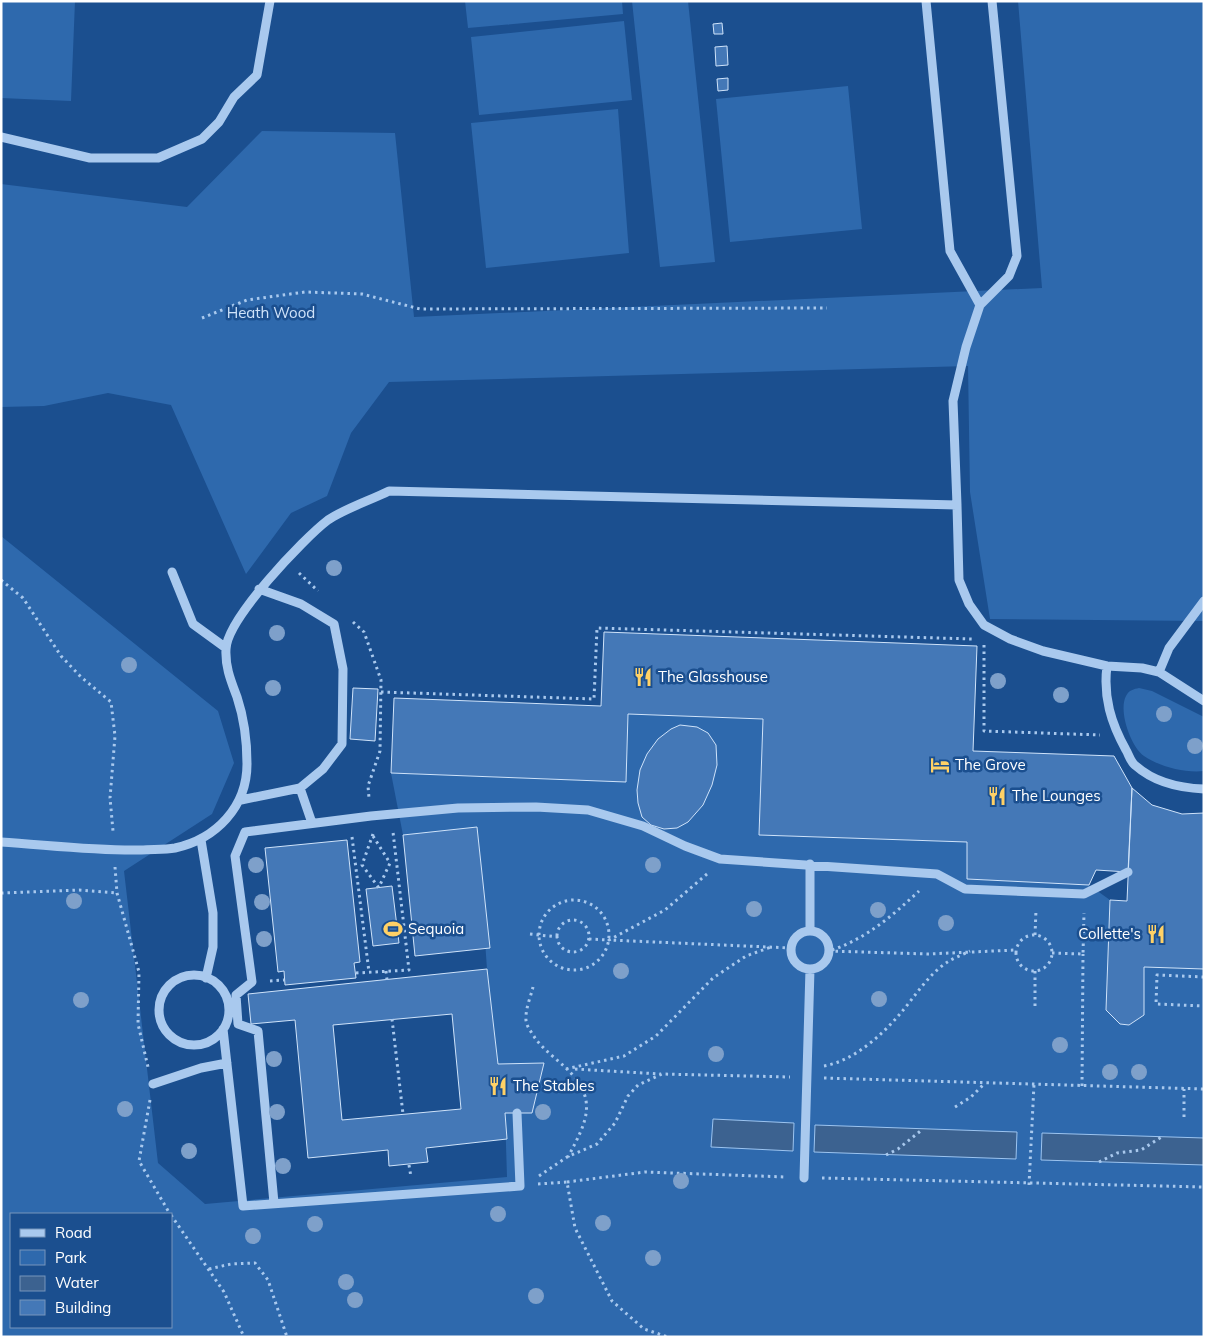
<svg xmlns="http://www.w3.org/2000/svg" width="1205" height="1338" font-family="Mulish,sans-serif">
	<rect width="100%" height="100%" fill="#1b4f8f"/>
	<path fill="#2e69ad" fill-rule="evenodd" d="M 1,1 L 75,1 L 71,101 L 1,98 Z
		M 465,1 L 622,1 L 623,14 L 468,28 Z
		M 632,1 L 688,1 L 715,262 L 660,267 Z
		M 1018,1 L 1204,1 L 1204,621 L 990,619 L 970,492 L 968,366 L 389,382 L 351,433 L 327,496 L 291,513 L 246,574 L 171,405 L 108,393 L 44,406 L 1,407 L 1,184 L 187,207 L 262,131 L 395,133 L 414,317 L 1042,288 Z
		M 624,21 L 632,100 L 479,115 L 471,37 Z
		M 848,86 L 862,229 L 730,242 L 716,99 Z
		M 618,109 L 629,253 L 486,268 L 471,123 Z
		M 1,536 L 218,711 L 234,763 L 212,814 L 124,871 L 158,1163 L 205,1204 L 507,1177 L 505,1113 L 543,1063 L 498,1064 L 487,969 L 477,828 L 403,835 L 391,773 L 626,782 L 628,714 L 763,719 L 759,835 L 967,842 L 967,879 L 1089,885 L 1110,900 L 1106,1010 L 1120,1024 L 1129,1025 L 1144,1015 L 1144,967 L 1204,969 L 1204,1337 L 1,1337 ZM 11,1214 L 171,1214 L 171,1327 L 11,1327 Z
		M 1139,688 L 1152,691 L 1204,717 L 1204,771 C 1185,773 1160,767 1144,756 C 1131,747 1118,711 1126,696 C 1129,690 1134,689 1139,688 Z"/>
	<path fill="#3c6290" stroke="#9cc4f0" d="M 713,1119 L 794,1123 L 793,1151 L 711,1147 Z
		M 815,1125 L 1017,1132 L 1016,1159 L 814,1152 Z
		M 1042,1133 L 1204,1138 L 1204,1165 L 1041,1160 Z"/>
	<path fill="#4478b7" stroke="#cfe3fa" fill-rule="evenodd" d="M 722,23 L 723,34 L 714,34 L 713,24 Z
		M 727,46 L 728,65 L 716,66 L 715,47 Z
		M 728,78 L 728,90 L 718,91 L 717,79 Z
		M 604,632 L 977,646 L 973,751 L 1114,756 L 1132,788 L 1128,872 L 1096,870 L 1089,885 L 967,879 L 967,842 L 759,835 L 763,719 L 628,714 L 626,782 L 391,773 L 394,698 L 601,706 Z
		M 353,688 L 378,689 L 375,741 L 350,739 Z
		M 680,725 L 697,727 L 708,733 L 716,745 L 717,765 L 712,785 L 703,805 L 688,822 L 677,828 L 664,829 L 651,825 L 642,817 L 638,803 L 637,790 L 640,770 L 647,754 L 658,739 L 671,729 Z
		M 1132,788 L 1152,805 L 1182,814 L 1204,813 L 1204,969 L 1144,967 L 1144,1015 L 1129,1025 L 1120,1024 L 1106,1010 L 1110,900 L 1127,901 Z
		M 477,827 L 490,948 L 415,956 L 403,835 Z
		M 347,840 L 360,962 L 354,963 L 356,978 L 285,985 L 284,971 L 278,972 L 265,848 Z
		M 392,886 L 399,943 L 373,946 L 366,889 Z
		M 487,969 L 498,1064 L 544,1063 L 532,1113 L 505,1113 L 507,1139 L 426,1148 L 428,1162 L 389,1166 L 388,1150 L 308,1158 L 295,1020 L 251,1024 L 248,994 ZM 452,1014 L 461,1109 L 342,1120 L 333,1025 Z"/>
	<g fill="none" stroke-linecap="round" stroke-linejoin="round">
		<path stroke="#a9c9ee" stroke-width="3" stroke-dasharray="2.5 4" stroke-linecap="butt" d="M 202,318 L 247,300 L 305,292 L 362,294 L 420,309 L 827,308
			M 299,573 L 318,591
			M 1,580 L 23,598 L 61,656 L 81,677 L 111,702 L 115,736 L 110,798 L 113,831
			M 353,622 L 364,632 L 381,680 L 380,751 L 368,786 L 369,798
			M 984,645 L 984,731 L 1100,735
			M 381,692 L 594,699 L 597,628 L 972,639
			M 373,834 L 362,865 L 379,888
			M 373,836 L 390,863 L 379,887
			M 352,837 L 369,972
			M 115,867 L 117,893 L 139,972 L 138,1024 L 148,1067
			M 707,874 L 665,910 L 609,940 L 791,948
			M 1,893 L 79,890 L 117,893
			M539 935a35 35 0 1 1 70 0a35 35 0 1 1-70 0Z
			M557 936a16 16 0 1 1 32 0a16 16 0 1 1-32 0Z
			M 530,934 L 558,937
			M 1035,935 L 1036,910
			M1016 953a18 18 0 1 1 36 0a18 18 0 1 1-36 0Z
			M 589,939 L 609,940
			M 832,950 C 867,938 892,916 919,891
			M 829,951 L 928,954 L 1016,950
			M 1052,953 L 1083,954 L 1084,913
			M 386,971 L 387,980
			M 1035,971 L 1035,1008
			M 356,973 L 409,970 L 393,832
			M 1204,977 L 1157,975 L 1156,1004 L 1204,1006
			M 270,981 L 284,980
			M 533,987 C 531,996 526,1007 526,1017 C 525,1025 531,1031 535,1038 C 543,1049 555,1058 565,1067 C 599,1099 587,1121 568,1157
			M 392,1019 L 403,1114
			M 824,1066 C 853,1061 881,1036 899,1015 C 914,998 927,976 946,963 C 953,958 962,955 970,951
			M 566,1069 L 624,1056 L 656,1036 L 713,978 L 746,956 L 771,947
			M 575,1069 L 661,1074
			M 824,1078 L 1204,1089
			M 1082,1086 L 1083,954
			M 150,1100 L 139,1161 L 170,1214
			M 955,1107 L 971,1097 L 985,1083
			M 1184,1117 L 1184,1089
			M 886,1155 L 898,1149 L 923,1129
			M 1099,1162 L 1117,1153 L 1141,1150 L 1163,1136
			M 409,1165 L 411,1177
			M 539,1176 L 567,1157 L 597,1144 L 615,1123 L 628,1096 L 638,1085 L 662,1074 L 790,1077
			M 822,1178 L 1204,1187
			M 567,1182 L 645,1172 L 786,1177
			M 538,1184 L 567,1182 L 575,1228 L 612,1301 L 644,1329 L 668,1337
			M 1029,1185 L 1034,1084
			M 171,1215 L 224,1292 L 244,1337
			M 209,1269 L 231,1264 L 255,1263 L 268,1280 L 287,1337"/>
		<path stroke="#a9c9ee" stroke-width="9" d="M 926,1 L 950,251 L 980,305
			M 1,137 L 90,158 L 158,158 L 202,139 L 219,122 L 234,97 L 257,75 L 270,1
			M 957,505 L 953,401 L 966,347 L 980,305 L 1009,276 L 1017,256 L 992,1
			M 172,572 L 193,624 L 226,648
			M 1107,666 C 1103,697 1111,723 1126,750 C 1129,755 1131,763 1136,766 C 1154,782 1180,788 1204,789
			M 1159,672 L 1169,648 L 1204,601
			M 300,788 L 312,823
			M 241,800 L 300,788 L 323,769 L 342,744 L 343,669 L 334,624 L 301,604 L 259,589
			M 201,840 L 213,913 L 213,947 L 206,978
			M 1,842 C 48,845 94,851 141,850 C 152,849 164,850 175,848 C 216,839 247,807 247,764 C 247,741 244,718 237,697 C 231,681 225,667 226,649 C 227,619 303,539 328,520 C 344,509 371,500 389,491 L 957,505 L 959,580 L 969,604 L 984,625 L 1010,639 L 1043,651 L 1107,666 L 1142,668 L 1159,672 L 1204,701
			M 810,864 L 810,931
			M791 950a19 19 0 1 1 38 0a19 19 0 1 1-38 0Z
			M159 1010a35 35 0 1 1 70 0a35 35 0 1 1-70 0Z
			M 223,1029 L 243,1206 L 520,1186 L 517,1113
			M 153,1084 L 201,1068 L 227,1063
			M 804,1178 L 810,969
			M 274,1203 L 258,1031 L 238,1024 L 236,995 L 252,982 L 235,856 L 245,832 L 371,816 L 458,808 L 536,807 L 588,810 L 643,826 L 685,846 L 720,859 L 937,874 L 965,889 L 1084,894 L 1128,872"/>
	</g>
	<g fill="#7ea0ca">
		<circle cx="334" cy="568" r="8"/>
		<circle cx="277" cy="633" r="8"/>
		<circle cx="129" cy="665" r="8"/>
		<circle cx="998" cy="681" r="8"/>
		<circle cx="273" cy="688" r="8"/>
		<circle cx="1061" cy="695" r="8"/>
		<circle cx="1164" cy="714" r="8"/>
		<circle cx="1195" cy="746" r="8"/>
		<circle cx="256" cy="865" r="8"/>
		<circle cx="653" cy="865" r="8"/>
		<circle cx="74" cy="901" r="8"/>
		<circle cx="262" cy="902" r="8"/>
		<circle cx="754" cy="909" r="8"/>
		<circle cx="878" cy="910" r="8"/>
		<circle cx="946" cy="923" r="8"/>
		<circle cx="264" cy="939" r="8"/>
		<circle cx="621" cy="971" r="8"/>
		<circle cx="879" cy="999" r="8"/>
		<circle cx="81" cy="1000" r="8"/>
		<circle cx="1060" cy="1045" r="8"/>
		<circle cx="716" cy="1054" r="8"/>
		<circle cx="274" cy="1059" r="8"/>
		<circle cx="1110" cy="1072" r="8"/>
		<circle cx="1139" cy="1072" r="8"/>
		<circle cx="125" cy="1109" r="8"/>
		<circle cx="277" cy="1112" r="8"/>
		<circle cx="543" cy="1112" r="8"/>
		<circle cx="189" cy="1151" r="8"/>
		<circle cx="283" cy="1166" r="8"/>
		<circle cx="681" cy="1181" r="8"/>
		<circle cx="498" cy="1214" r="8"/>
		<circle cx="603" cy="1223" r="8"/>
		<circle cx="315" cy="1224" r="8"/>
		<circle cx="253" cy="1236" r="8"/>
		<circle cx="653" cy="1258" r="8"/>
		<circle cx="346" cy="1282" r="8"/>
		<circle cx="536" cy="1296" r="8"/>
		<circle cx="355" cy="1300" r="8"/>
	</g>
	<defs>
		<g id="restaurant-bare" transform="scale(1.5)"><path d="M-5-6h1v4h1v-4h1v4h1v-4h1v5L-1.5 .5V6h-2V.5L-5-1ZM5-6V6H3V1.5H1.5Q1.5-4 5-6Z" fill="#ffd166" stroke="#1b4f8f" stroke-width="2.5" paint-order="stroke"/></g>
		<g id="hotel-bare" transform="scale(1.5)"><path d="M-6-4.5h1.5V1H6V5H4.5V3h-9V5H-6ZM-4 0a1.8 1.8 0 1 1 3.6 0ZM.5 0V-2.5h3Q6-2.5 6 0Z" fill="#ffd166" stroke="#1b4f8f" stroke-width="2.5" paint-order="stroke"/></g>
		<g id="stadium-bare" transform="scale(1.5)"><path d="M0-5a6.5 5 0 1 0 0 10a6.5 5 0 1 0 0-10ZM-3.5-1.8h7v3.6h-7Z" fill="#ffd166" stroke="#1b4f8f" stroke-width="2.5" paint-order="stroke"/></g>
	</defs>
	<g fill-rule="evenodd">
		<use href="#restaurant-bare" x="643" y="677"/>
		<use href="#hotel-bare" x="940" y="765"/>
		<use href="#restaurant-bare" x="997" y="796"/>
		<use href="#stadium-bare" x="393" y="929"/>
		<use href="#restaurant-bare" x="1156" y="934"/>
		<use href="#restaurant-bare" x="498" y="1086"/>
	</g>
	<g text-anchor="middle" stroke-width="5" stroke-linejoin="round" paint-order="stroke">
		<g font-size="15" fill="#cfe3fa" stroke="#1b4f8f">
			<text x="271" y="318">Heath Wood</text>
		</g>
		<g font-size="15" fill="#fff" stroke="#1b4f8f" text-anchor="start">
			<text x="658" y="682">The Glasshouse</text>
			<text x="955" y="770">The Grove</text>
			<text x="1012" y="801">The Lounges</text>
			<text x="408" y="934">Sequoia</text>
			<text x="1141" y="939" text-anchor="end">Collette's</text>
			<text x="513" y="1091">The Stables</text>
		</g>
	</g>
	<rect width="1205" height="1338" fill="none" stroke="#ffffff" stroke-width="5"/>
	<rect x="10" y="1213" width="162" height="115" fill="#1b4f8f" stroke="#7695bc"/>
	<rect x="20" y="1229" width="25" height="8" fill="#a9c9ee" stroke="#7695bc"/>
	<text x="55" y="1238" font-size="15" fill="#ffffff">Road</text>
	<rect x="20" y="1250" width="25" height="15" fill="#2e69ad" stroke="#7695bc"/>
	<text x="55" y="1263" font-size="15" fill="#ffffff">Park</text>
	<rect x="20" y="1276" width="25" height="15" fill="#3c6290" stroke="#7695bc"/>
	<text x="55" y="1288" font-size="15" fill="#ffffff">Water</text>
	<rect x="20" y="1300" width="25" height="15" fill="#4478b7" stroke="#7695bc"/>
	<text x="55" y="1313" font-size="15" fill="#ffffff">Building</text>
</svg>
